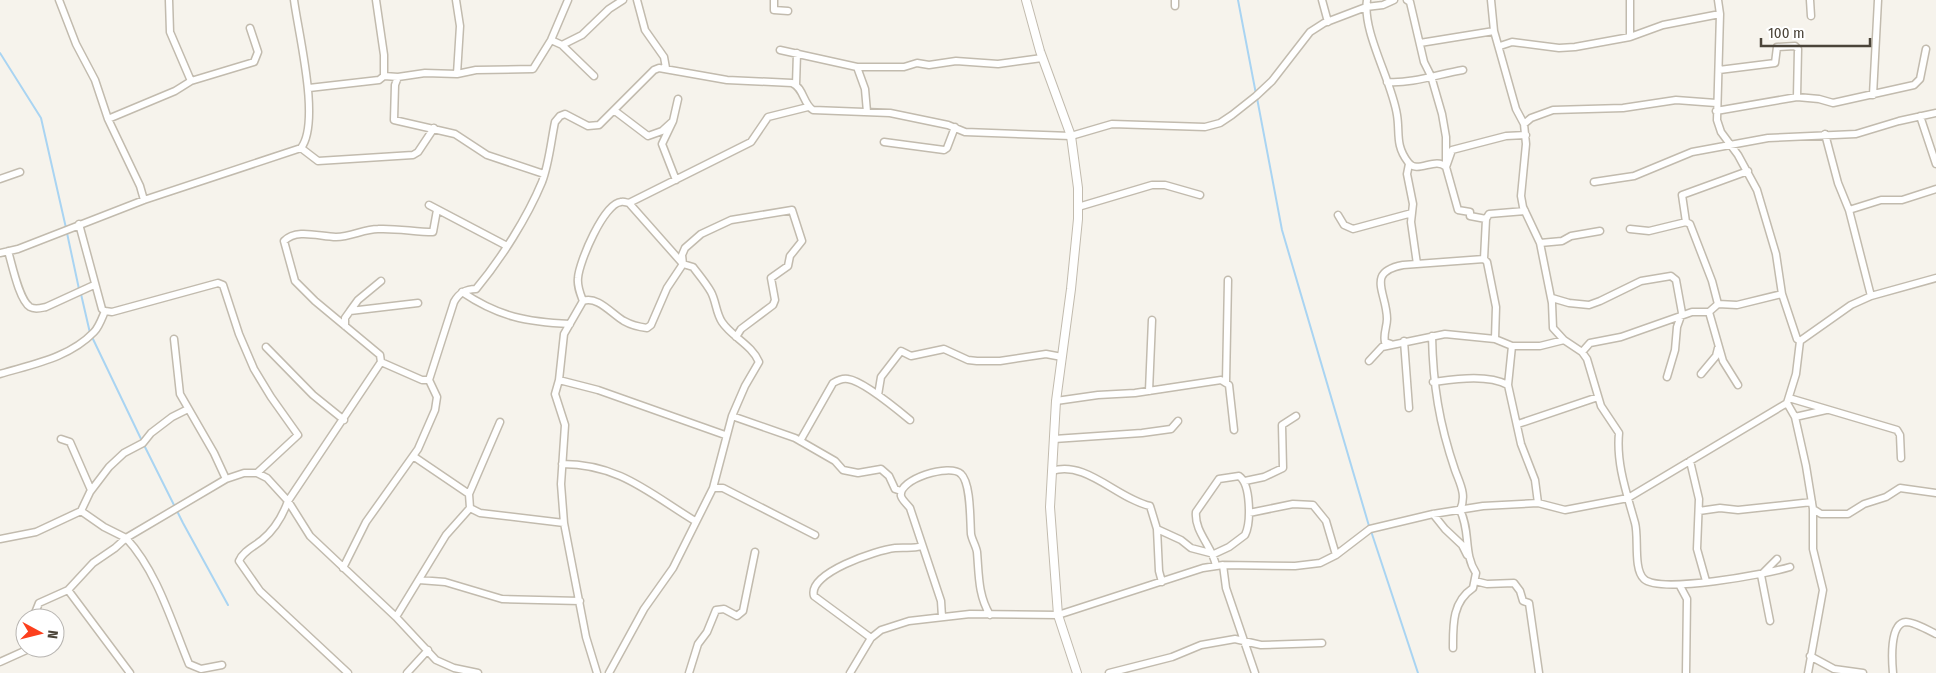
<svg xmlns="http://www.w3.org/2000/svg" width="1936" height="673" font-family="'Fira Sans Condensed',sans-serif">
	<rect width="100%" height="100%" fill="#f6f3ec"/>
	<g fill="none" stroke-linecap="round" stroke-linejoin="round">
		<path stroke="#a9d4f2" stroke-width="2" d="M 1238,0 L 1256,94
			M 0,53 L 41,118 L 66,228
			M 1257,98 L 1282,230 L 1369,526
			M 67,233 L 79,289
			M 81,294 L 90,333
			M 92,337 L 142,441
			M 144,445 L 183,523 L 228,605
			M 1371,531 L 1418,673"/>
		<g stroke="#c2bbae" stroke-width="9">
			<path id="minor" d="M 59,0 L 76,44 L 95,80 L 108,119 L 140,186 L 144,200
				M 169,0 L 170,32 L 191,81
				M 376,0 L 384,55 L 384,76
				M 456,0 L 460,26 L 457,74
				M 637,0 L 645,30 L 664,57 L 666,68
				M 774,0 L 774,10 L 788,11
				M 1322,0 L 1328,22
				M 1367,0 C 1362,32 1392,81 1397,115 C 1400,133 1395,145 1408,162 C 1417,175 1435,156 1446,167 L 1458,210 L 1470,212 L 1470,216 L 1486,219
				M 1407,0 L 1410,2 L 1424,62 L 1431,76 L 1442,114 L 1446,137 L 1446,167 L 1452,150 L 1506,136 L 1526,135
				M 1491,0 L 1494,31 L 1516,109 L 1524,124 L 1526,144 L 1521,196 L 1523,207 L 1540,243 L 1552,303 L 1553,328 L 1564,340 L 1582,352 L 1587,359 L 1601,406 L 1619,433 C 1616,464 1627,494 1635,523 C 1639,537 1633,569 1644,579 C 1660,594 1767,574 1790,567
				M 1630,0 L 1630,37
				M 1718,0 L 1720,14 L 1717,120 L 1721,132 L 1738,155 L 1757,190 L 1776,254 L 1782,294 L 1797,339 L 1800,341
				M 1810,0 L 1811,16
				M 1175,6 L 1175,0
				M 551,40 L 562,45 L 582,35 L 609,9 L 623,0
				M 1420,43 L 1494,31
				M 562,45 L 594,76
				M 1500,46 L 1512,42 L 1559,48 L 1575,47 L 1630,37 L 1663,25 L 1720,14
				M 780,50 L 857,67
				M 1719,70 L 1775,63 L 1777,47 L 1795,46 L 1798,49 L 1797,97
				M 398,77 L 395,85 L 394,120 L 455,134 L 487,155 L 544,174
				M 1387,82 C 1411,84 1439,74 1463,70
				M 796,85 L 797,53
				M 309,88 L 379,80 L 384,76 L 398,77 L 425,73 L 457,74 L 476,70 L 533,69 L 551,40 L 568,0
				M 1873,95 L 1878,0
				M 615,111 L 648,136 L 662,131 L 673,121 L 662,144 L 676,180
				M 1716,111 L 1797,97 L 1819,99 L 1833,103 L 1914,85 L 1920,79 L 1926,49
				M 867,112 L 865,89 L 857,67 L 904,67 L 917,63 L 929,65 L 956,61 L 998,64 L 1042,58
				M 1920,116 L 1936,164
				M 108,119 L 175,91 L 191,81 L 254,62 L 258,52 L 250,28
				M 673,121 L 678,99
				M 1524,124 L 1531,118 L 1553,110 L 1623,108 L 1676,100 L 1716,103
				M 1825,134 L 1838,183 L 1849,210 L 1871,296
				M 884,142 L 944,150 L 947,148 L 955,127
				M 301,148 L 318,161 L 413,155 L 418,152 L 434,128
				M 1409,164 L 1407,174 L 1413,204 L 1411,222 L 1417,264
				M 0,179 L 20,172
				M 1594,182 L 1634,176 L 1692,152 L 1768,138 L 1856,134 L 1899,121 L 1936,113
				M 629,203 L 751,142 L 768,117 L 808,107
				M 429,205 L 507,246
				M 1078,207 L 1152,185 L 1165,185 L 1200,195
				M 1849,210 L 1881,200 L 1902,200 L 1936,189
				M 1338,215 L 1344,225 L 1353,229 L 1412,213
				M 79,224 L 102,309 L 105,311
				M 1630,229 L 1649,231 L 1686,222
				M 1540,243 L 1562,241 L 1571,236 L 1600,231
				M 8,251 C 12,264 19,300 30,307 C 35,310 41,308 46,307 L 94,285
				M 0,253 L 18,249 L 144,200 L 301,148 C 321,122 298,32 294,0
				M 462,292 C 499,317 527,322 570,324
				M 1552,298 L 1569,303 L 1589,305 L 1600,301 L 1641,281 L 1671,276 L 1676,280 L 1682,313 L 1677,327 L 1675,350 L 1667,377
				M 583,301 C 597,295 613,315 624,321 C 631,325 639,327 647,328 L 651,325 L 667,288 L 683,264 L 693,267 C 699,275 706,283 711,292 C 716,301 716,313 722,322 C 732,337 752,345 759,362 L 745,386 L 732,416 L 713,488 L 673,568 L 644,609 L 609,673
				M 583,301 C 580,293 577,286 578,278 C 579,262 604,203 621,202 C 624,201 627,203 629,203 L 683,264 L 682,255 L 685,248 L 701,234 L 731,220 L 792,210 L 802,241 L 790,256 L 788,266 L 771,278 L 775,300 L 773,305 L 741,329 L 736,337
				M 583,301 L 564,334 L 559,380 L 555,394 L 565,425 L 561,484 L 564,523 L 586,637 L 597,673
				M 1718,304 L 1712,281 L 1690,224 L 1686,222 L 1682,195 L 1748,171
				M 105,311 L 112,312 L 218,283 L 223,285 L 239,334 L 254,369 L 271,397 L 298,435 L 257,473
				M 350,311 L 358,300 L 381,281
				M 1709,312 L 1723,361 L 1738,385
				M 1709,312 L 1718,304 L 1737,305 L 1782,294
				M 345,326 L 345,318 L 350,311 L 418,303
				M 1432,336 C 1433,385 1439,423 1455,470 C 1460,484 1467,495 1460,510 C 1471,532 1463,553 1476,573 L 1473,588 C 1452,602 1453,625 1453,648
				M 174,339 L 180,394 L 214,453 L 226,479
				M 1495,339 L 1496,307 L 1487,262 L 1484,259 L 1486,219 L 1489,214 L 1525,211
				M 1404,341 L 1409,408
				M 1391,344 L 1385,342 C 1383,334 1387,327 1387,319 C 1387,293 1365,272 1403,265 L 1484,259
				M 266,347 L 313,395 L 344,420
				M 1582,352 L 1590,343 L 1621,337 L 1692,312 L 1709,312
				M 1369,361 L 1382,347 L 1445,334 L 1495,339 L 1512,346 L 1540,346 L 1564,340
				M 381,362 L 422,380 L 429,380 L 454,302 C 459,293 465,289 476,289 C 501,259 527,218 542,182 C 549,164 551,141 555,122 L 560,116 L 565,114 L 588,126 L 599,125 L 654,70 L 659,68 L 727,80 L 792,83 C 804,88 803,104 813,110 L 890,113 L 948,125 L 965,132 L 1071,136 L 1112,124 L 1205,127 L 1220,123 L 1232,115 L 1256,96 L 1272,81 L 1310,32 L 1324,23 L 1366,7 L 1383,5 L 1394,0
				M 0,374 C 33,364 69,358 94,332 C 99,327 102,318 105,311
				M 1701,374 L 1716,356 L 1718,348
				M 559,380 L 598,390 L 725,435
				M 1226,382 L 1228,280
				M 1433,382 C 1456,379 1487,374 1508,385 L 1521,444 L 1535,480 L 1538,503
				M 1508,385 L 1512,346
				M 1149,391 L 1152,320
				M 878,395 L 881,377 L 901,351 L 911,356 L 944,349 L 968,360 L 977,361 L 1000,361 L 1046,354 L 1062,357
				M 1789,398 L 1897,430 L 1900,435 L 1901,458
				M 1056,401 L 1098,395 L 1135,393 L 1221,380 L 1229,385 L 1234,430
				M 1787,403 L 1795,417 L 1806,466 L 1813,509 L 1813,549 L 1823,590 L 1808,673
				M 732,416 L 795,438 L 835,461 L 843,470 L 858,473 L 881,469 L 889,476 L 895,489 L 901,491
				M 1795,417 L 1826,410
				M 1518,424 L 1598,397
				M 61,439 L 70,442 L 91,490
				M 1054,439 L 1142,433 L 1171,429 L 1178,421
				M 800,441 L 833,383 C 838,380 843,378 848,379 C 863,381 898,410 910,420
				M 413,456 L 469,494
				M 1690,461 L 1699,499 L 1697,549 L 1706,581
				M 562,464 C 619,464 649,493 695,521
				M 1052,471 C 1086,460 1116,498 1150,506 L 1157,529
				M 1245,481 L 1264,477 L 1283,468 L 1282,425 L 1296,416
				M 713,488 L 723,488 L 815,535
				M 470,508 L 480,513 L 564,523
				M 1813,509 L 1821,514 L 1848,514 L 1864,504 L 1886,497 L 1900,488 L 1936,493
				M 81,511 L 90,492 L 109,467 L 124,453 L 143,443 L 151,433 L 172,417 L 188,409
				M 1699,511 L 1720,508 L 1738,510 L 1812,502
				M 1249,513 L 1293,504 L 1313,505 L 1326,521 L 1336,555
				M 1433,514 L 1445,529 L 1462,545 L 1467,555
				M 0,539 L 36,532 L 81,511 L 104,527 L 126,538 L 226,479 L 244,473 L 257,473 L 267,478 L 288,501 L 310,536 L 396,617 L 436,660 L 454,668 L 478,673
				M 1223,565 L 1226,588 L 1255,673
				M 343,568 L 366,522 L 418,449 L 435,410 L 437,397 L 429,380
				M 1762,574 L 1777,559
				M 1761,575 L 1770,621
				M 419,580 L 445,582 L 502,599 L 580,601
				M 1475,581 L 1487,584 L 1514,583 L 1520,591 L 1523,601 L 1529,603 L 1539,673
				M 1162,582 L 1159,571 L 1157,529 L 1181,540 L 1191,548 L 1214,554 L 1229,547 L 1245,535 C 1251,523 1251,484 1239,476 L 1219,479 L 1196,512 C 1194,532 1213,547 1216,566
				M 1680,586 L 1687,599 L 1686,673
				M 68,590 L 130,673
				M 396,617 L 446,535 L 470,508 L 469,494 L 500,422
				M 942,617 L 941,601 L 910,508 C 907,504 902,500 901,496 C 898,479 950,463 961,474 C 971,483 970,520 971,534 C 972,540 976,546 977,552 C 979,575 978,595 990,615
				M 33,618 L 39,603 L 68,590 L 93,563 L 115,548 L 126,538 C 157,571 172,623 189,664 L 201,669 L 222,665
				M 871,638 L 814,596 C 807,573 877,550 895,548 C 905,547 912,549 922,546
				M 1810,656 L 1834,669 L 1863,673
				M 0,662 L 31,648
				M 348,673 L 260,591 L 239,561 C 243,551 255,546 262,540 C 274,530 283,515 288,501 L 381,362 L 380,355 L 315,301 L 295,281 L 284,241 C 297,228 320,237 336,237 C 351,237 364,229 378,229 C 397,228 415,232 433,232 L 437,210
				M 407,673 L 428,650
				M 689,673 L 698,644 L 707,632 L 716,610 L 724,609 L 737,616 L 743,611 L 755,552
				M 850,673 L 871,638 L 881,630 L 909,621 L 970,614 L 1058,615 L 1203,568 L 1223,565 L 1295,566 L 1320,563 L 1336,555 L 1370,529 L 1433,514 L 1483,506 L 1538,503 L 1565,510 L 1628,498 L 1787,403 L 1796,374 L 1800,341 L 1851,305 L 1871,296 L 1936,278
				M 1109,673 L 1172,657 L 1201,645 L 1235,639 L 1261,645 L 1322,643
				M 1893,673 C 1892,662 1889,623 1906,622 C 1914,622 1928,630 1936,634"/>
		</g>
		<g stroke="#c2bbae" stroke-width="10">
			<path id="tertiary" d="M 1026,0 L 1040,51 L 1071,136 L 1078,188 L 1078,219 L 1071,289 L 1056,401 L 1050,507 L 1058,615 L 1077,673"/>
		</g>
		<use href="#minor" stroke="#fff" stroke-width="6"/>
		<use href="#tertiary" stroke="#fff" stroke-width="8"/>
	</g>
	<g transform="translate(40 633) rotate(97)"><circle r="24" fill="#ffffff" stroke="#b7b4b0"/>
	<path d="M0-4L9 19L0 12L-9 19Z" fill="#fc3f1d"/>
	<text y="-8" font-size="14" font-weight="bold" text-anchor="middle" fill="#4b4439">N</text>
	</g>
	<path d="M1761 38v8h109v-8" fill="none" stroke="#4b4439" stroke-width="2.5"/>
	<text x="1768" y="38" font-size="15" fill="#4b4439" stroke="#ffffff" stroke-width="4" paint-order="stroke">100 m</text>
</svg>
